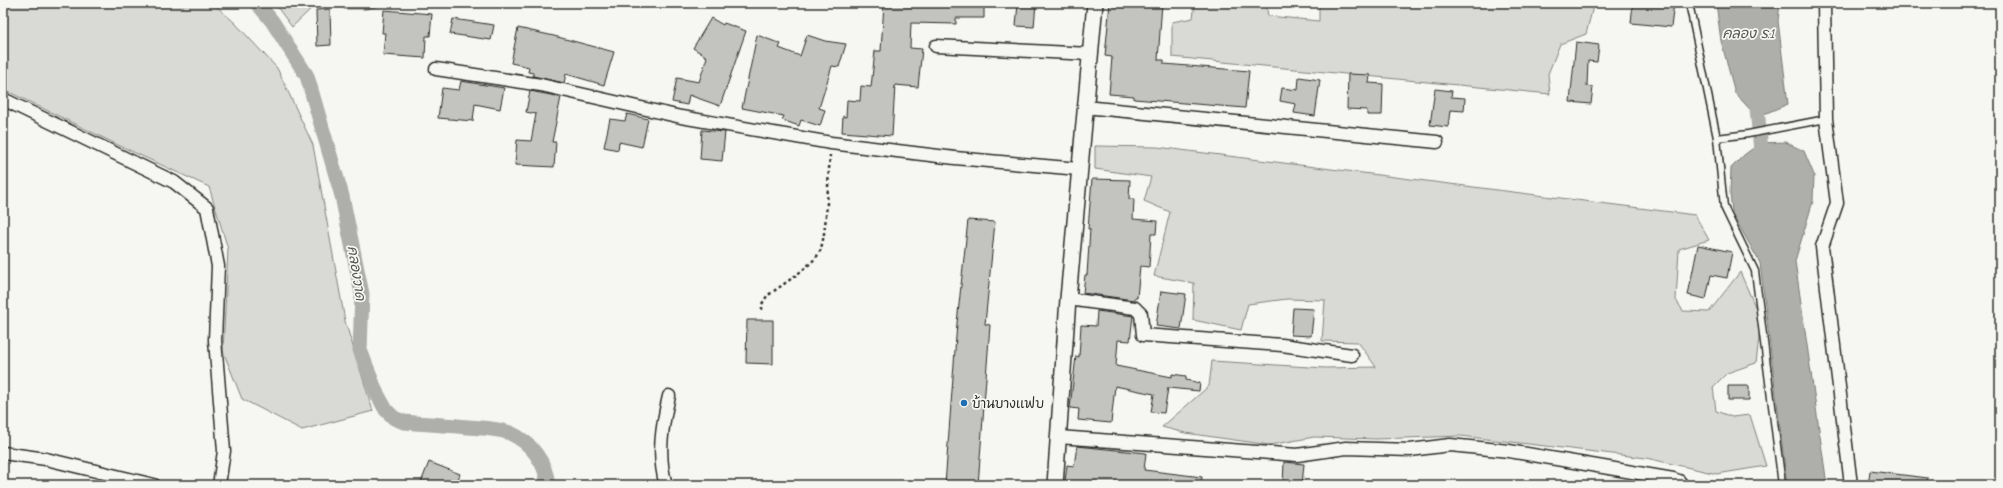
<svg xmlns="http://www.w3.org/2000/svg" width="2003" height="488" font-family="'Comic Neue','Playpen Sans Thai',sans-serif">
	<rect width="100%" height="100%" fill="#f6f6f2"/>
	<filter id="ink" filterUnits="userSpaceOnUse"><feTurbulence type="fractalNoise" baseFrequency=".025" numOctaves="2"/><feDisplacementMap in="SourceGraphic" scale="8" xChannelSelector="R" yChannelSelector="G"/><feConvolveMatrix kernelMatrix="1 2 1 2 8 2 1 2 1" color-interpolation-filters="sRGB"/></filter>
	<g filter="url(#ink)">
		<path fill="#d9d9d5" stroke="#828280" d="M 3,3 L 213,3 L 235,23 L 277,68 L 313,145 L 345,321 L 373,411 L 302,430 L 242,399 L 223,351 L 228,249 L 209,187 L 118,145 L 3,89 Z
			M 274,3 L 317,3 L 292,27 Z
			M 340,3 L 392,3 L 366,9 L 344,9 Z
			M 1195,3 L 1266,3 L 1268,16 L 1319,21 L 1319,3 L 1594,3 L 1586,34 L 1560,44 L 1548,74 L 1550,94 L 1172,57 L 1172,22 L 1193,18 Z
			M 1095,146 L 1157,147 L 1695,215 L 1709,240 L 1679,249 L 1676,300 L 1683,311 L 1709,312 L 1740,272 L 1761,320 L 1756,363 L 1727,373 L 1713,387 L 1716,411 L 1732,417 L 1750,415 L 1766,466 L 1717,474 L 1646,458 L 1461,436 L 1376,439 L 1314,437 L 1270,445 L 1185,433 L 1162,427 L 1209,386 L 1212,361 L 1325,368 L 1376,367 L 1358,342 L 1322,341 L 1325,300 L 1287,299 L 1248,304 L 1241,330 L 1193,320 L 1194,283 L 1154,276 L 1170,212 L 1144,201 L 1151,177 L 1095,169 Z"/>
		<path fill="#aeaeab" stroke="#7a7a78" d="M 1716,3 L 1780,3 L 1778,21 L 1788,104 L 1757,117 L 1735,93 L 1721,41 Z
			M 1785,142 L 1804,151 L 1814,175 L 1813,201 L 1795,261 L 1827,485 L 1787,485 L 1760,263 L 1732,213 L 1730,192 L 1731,168 L 1744,155 L 1760,143 Z"/>
		<g fill="none" stroke-linecap="round" stroke-linejoin="round">
			<path stroke="#aeaeab" stroke-width="15" d="M 257,3 L 272,21 L 307,76 L 342,196 L 362,294 L 360,350 L 376,392 L 386,410 L 394,418 L 404,422 C 425,424 446,425 468,427 C 482,428 497,428 510,433 C 531,442 546,463 548,485
				M 1756,97 L 1762,162"/>
		</g>
		<path fill="#c3c3c0" stroke="#2b2b2b" d="M 884,3 L 984,3 L 984,18 L 956,18 L 956,24 L 911,23 L 910,48 L 922,49 L 918,87 L 895,85 L 892,136 L 842,132 L 843,116 L 846,117 L 847,100 L 860,101 L 861,86 L 871,87 L 875,51 L 881,51 Z
			M 1018,3 L 1036,3 L 1034,27 L 1016,26 Z
			M 1110,3 L 1162,3 L 1158,60 L 1164,60 L 1164,64 L 1249,71 L 1245,108 L 1134,99 L 1134,96 L 1109,94 L 1112,57 L 1105,56 Z
			M 1633,3 L 1674,3 L 1671,27 L 1631,23 Z
			M 330,9 L 331,45 L 317,46 L 316,10 Z
			M 384,10 L 432,14 L 430,36 L 426,36 L 425,58 L 383,55 L 385,33 L 382,33 Z
			M 711,18 L 723,25 L 724,23 L 746,31 L 720,106 L 689,95 L 687,105 L 672,102 L 677,78 L 699,82 L 707,57 L 693,48 Z
			M 453,19 L 494,25 L 491,40 L 450,34 Z
			M 518,28 L 554,36 L 614,52 L 604,85 L 566,74 L 564,83 L 533,76 L 533,73 L 528,72 L 529,67 L 511,63 Z
			M 757,35 L 781,44 L 779,48 L 800,56 L 807,35 L 825,41 L 846,44 L 839,67 L 832,66 L 819,108 L 825,110 L 820,126 L 801,120 L 799,126 L 782,120 L 784,116 L 742,108 Z
			M 1576,42 L 1599,45 L 1597,62 L 1588,61 L 1587,86 L 1593,87 L 1591,104 L 1570,102 Z
			M 1348,74 L 1370,75 L 1369,83 L 1383,84 L 1382,115 L 1367,115 L 1367,110 L 1347,109 Z
			M 1299,77 L 1320,80 L 1315,116 L 1294,113 L 1296,104 L 1280,101 L 1282,88 L 1298,90 Z
			M 461,81 L 504,88 L 500,109 L 475,104 L 473,121 L 438,118 L 442,88 L 459,90 Z
			M 1435,89 L 1452,91 L 1451,97 L 1465,98 L 1464,111 L 1450,110 L 1448,127 L 1430,125 Z
			M 530,91 L 561,97 L 552,142 L 556,142 L 554,167 L 515,165 L 517,140 L 531,141 L 536,114 L 526,112 Z
			M 627,114 L 648,119 L 642,147 L 619,142 L 618,150 L 604,147 L 610,119 L 625,121 Z
			M 702,130 L 725,132 L 722,161 L 700,159 Z
			M 1092,179 L 1130,180 L 1129,199 L 1134,199 L 1133,219 L 1157,221 L 1156,234 L 1151,234 L 1149,267 L 1140,266 L 1137,298 L 1134,298 L 1134,300 L 1083,293 L 1085,275 L 1087,275 L 1090,229 L 1088,229 Z
			M 968,220 L 995,222 L 985,324 L 990,325 L 978,485 L 945,485 L 957,323 Z
			M 1698,245 L 1732,252 L 1727,278 L 1711,275 L 1706,299 L 1688,295 Z
			M 1161,291 L 1186,294 L 1181,329 L 1156,326 Z
			M 1293,308 L 1314,309 L 1311,336 L 1291,335 Z
			M 1097,311 L 1133,316 L 1130,341 L 1118,340 L 1116,366 L 1172,377 L 1172,374 L 1186,376 L 1186,380 L 1200,383 L 1199,391 L 1168,388 L 1164,413 L 1151,412 L 1154,394 L 1115,386 L 1111,423 L 1078,420 L 1079,409 L 1070,408 L 1076,356 L 1079,357 L 1081,325 L 1096,326 Z
			M 747,320 L 773,320 L 773,364 L 746,363 Z
			M 1728,386 L 1749,386 L 1749,400 L 1728,400 Z
			M 1077,446 L 1146,453 L 1144,470 L 1202,477 L 1201,485 L 1068,485 L 1069,483 L 1065,482 L 1067,465 L 1074,466 Z
			M 429,462 L 460,474 L 456,485 L 420,485 Z
			M 1284,462 L 1304,464 L 1302,485 L 1283,485 Z
			M 1870,471 L 1928,478 L 1927,485 L 1868,485 Z"/>
		<g fill="none" stroke-linecap="round" stroke-linejoin="round">
			<g stroke="#2b2b2b" stroke-width="9">
				<path id="service" d="M 1689,3 L 1717,138 L 1748,134 L 1826,119
					M 1717,138 L 1724,207 L 1755,271 L 1782,485"/>
			</g>
			<g stroke="#2b2b2b" stroke-width="15">
				<path id="minor" d="M 1824,3 L 1826,119 L 1837,203 L 1822,247 L 1851,485
					M 936,46 L 1090,54
					M 436,69 L 541,85 L 681,117 L 831,143 L 955,158 L 1079,169
					M 3,99 L 174,182 L 207,208 L 218,266 L 215,340 L 224,451 L 219,485
					M 1085,107 L 1437,142
					M 1068,299 L 1135,308 L 1141,314 L 1143,335 L 1282,345 L 1352,355
					M 1059,437 L 1297,455 L 1346,448 L 1410,450 L 1450,445 L 1509,451 L 1673,479 L 1679,481 L 1682,485
					M 3,453 L 46,459 L 154,485
					M 666,485 C 657,455 662,426 669,396"/>
			</g>
			<g stroke="#2b2b2b" stroke-width="18">
				<path id="tertiary" d="M 1055,485 L 1068,299 L 1095,3"/>
			</g>
			<path stroke="#2b2b2b" stroke-width="2.5" stroke-dasharray="3 3" stroke-linecap="butt" d="M 762,310 L 762,304 L 767,296 C 779,287 812,266 819,253 C 827,239 828,175 830,155"/>
			<use href="#service" stroke="#f6f6f2" stroke-width="6"/>
			<use href="#minor" stroke="#f6f6f2" stroke-width="12"/>
			<use href="#tertiary" stroke="#f6f6f2" stroke-width="15"/>
		</g>
	</g>
	<circle fill="#1f6fb2" stroke="#f6f6f2" stroke-width="1.5" cx="964" cy="403" r="4"/>
	<g text-anchor="middle" stroke-width="3.5" stroke-linejoin="round" paint-order="stroke">
		<g font-size="13" fill="#2b2b2b" stroke="#f6f6f2" text-anchor="start">
			<text x="972" y="408">บ้านบางแฟบ</text>
		</g>
		<g font-size="14" font-style="italic" fill="#525251" stroke="#f6f6f2">
			<text x="1749" y="38">คลอง ร.1</text>
			<text transform="translate(357 273) rotate(81)" y="5">คลองวาด</text>
		</g>
	</g>
	<rect width="2003" height="488" fill="none" stroke="#f6f6f2" stroke-width="16"/>
	<rect x="8" y="8" width="1987" height="472" fill="none" stroke="#2b2b2b" stroke-width="1.5" filter="url(#ink)"/>
</svg>
